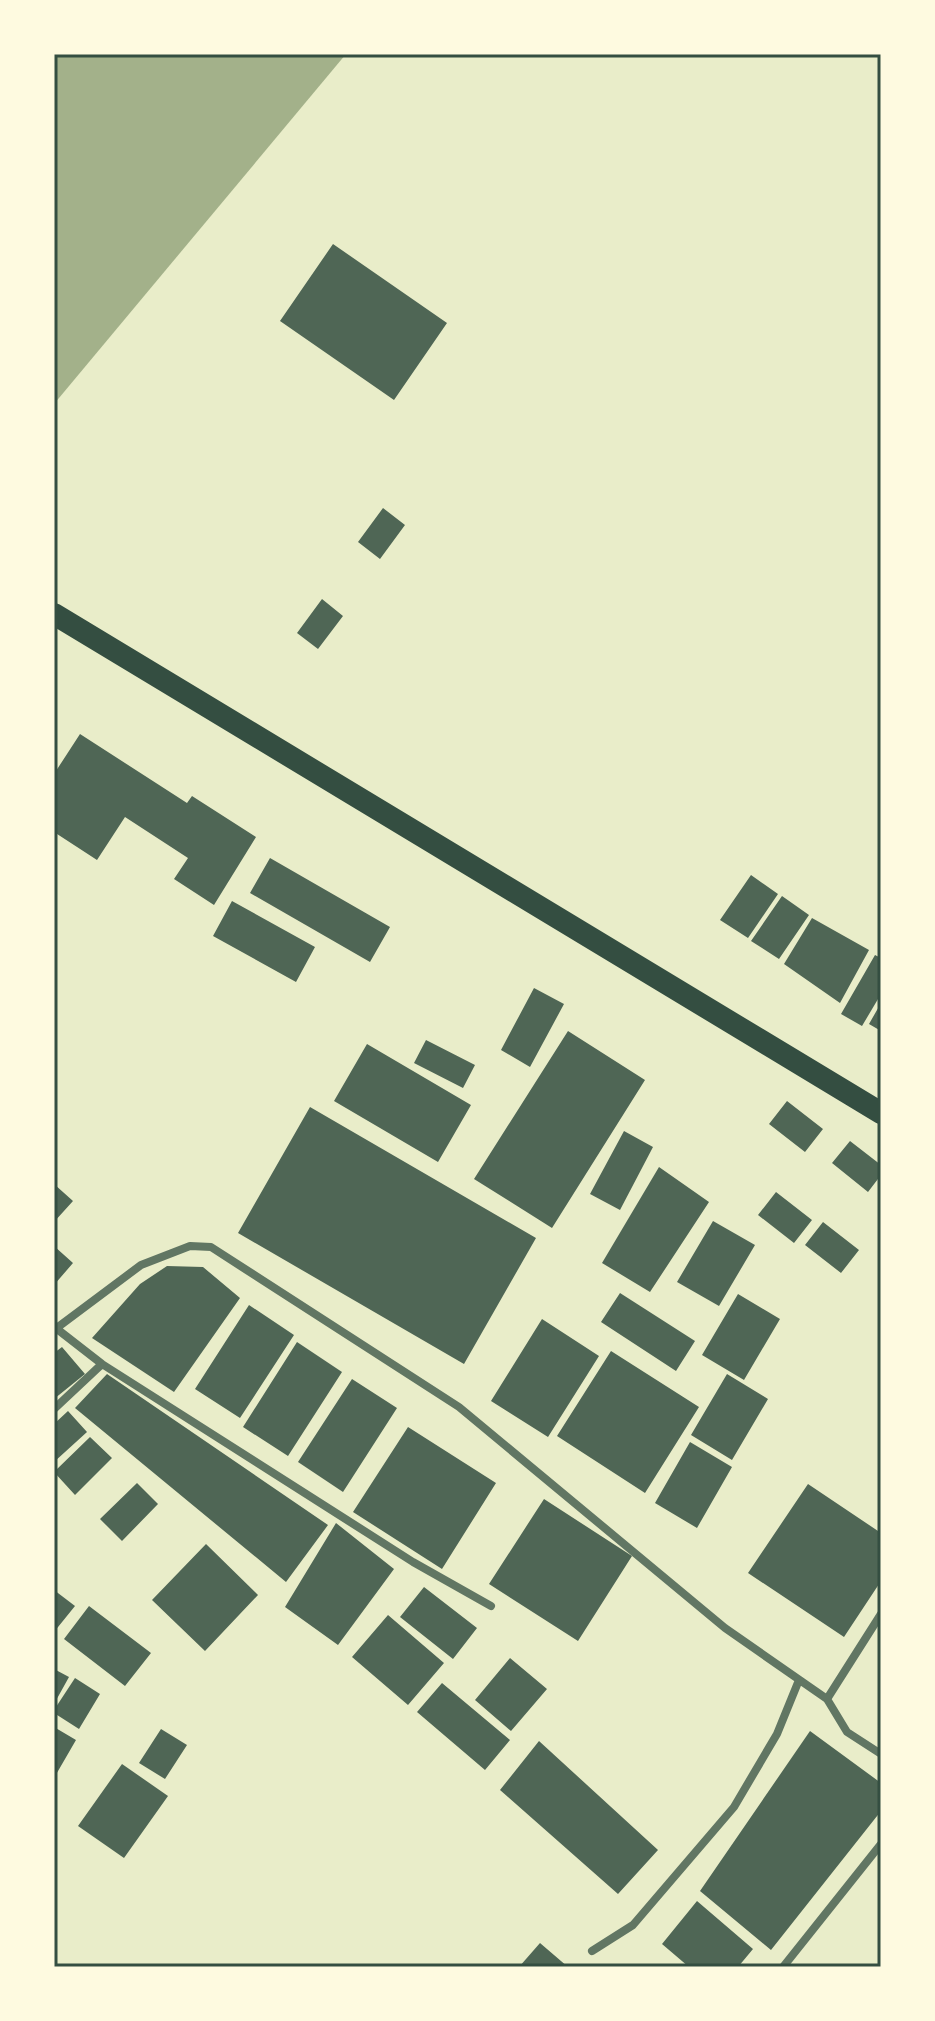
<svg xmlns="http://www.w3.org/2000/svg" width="935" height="2021" font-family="Cabin,sans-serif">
	<rect width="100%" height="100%" fill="#e9edc9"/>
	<path fill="#a3b18a" d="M 54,54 L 346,54 L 54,404 Z"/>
	<path fill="#4f6655" d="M 333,244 L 447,323 L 394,400 L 280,321 Z
		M 383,508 L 405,525 L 380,559 L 358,542 Z
		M 322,599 L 343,616 L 318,649 L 297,633 Z
		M 80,734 L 187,803 L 192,796 L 256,837 L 214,905 L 174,879 L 188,858 L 125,817 L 97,860 L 54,832 L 54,774 Z
		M 270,858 L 390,927 L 370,962 L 250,893 Z
		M 751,875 L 778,894 L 748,938 L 720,920 Z
		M 782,896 L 809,915 L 779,959 L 751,941 Z
		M 232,901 L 315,947 L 296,982 L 213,936 Z
		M 812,918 L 869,950 L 840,1003 L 784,964 Z
		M 875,955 L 881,958 L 881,994 L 862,1026 L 841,1014 Z
		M 534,988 L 564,1004 L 530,1067 L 501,1050 Z
		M 881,1003 L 881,1031 L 869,1024 Z
		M 568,1031 L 645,1080 L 552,1228 L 474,1179 Z
		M 426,1040 L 475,1065 L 463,1088 L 414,1063 Z
		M 367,1044 L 471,1105 L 438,1162 L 334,1101 Z
		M 787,1101 L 823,1129 L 805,1152 L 769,1124 Z
		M 310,1107 L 536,1238 L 464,1364 L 238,1233 Z
		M 624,1131 L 653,1147 L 620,1210 L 590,1194 Z
		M 850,1141 L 881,1165 L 881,1175 L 868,1192 L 832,1163 Z
		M 659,1167 L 709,1202 L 650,1292 L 602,1263 Z
		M 54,1184 L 73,1201 L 54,1222 Z
		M 776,1192 L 812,1220 L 794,1243 L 758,1215 Z
		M 713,1221 L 755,1245 L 719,1306 L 677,1282 Z
		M 823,1222 L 859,1250 L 841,1273 L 805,1245 Z
		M 54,1246 L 73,1263 L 54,1285 Z
		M 167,1266 L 203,1267 L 240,1298 L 174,1392 L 92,1338 L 140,1284 Z
		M 620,1293 L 695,1341 L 676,1371 L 601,1322 Z
		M 738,1294 L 780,1319 L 744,1380 L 702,1355 Z
		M 249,1305 L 294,1335 L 240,1418 L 195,1389 Z
		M 542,1319 L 599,1356 L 548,1437 L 491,1401 Z
		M 297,1342 L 342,1372 L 288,1456 L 243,1427 Z
		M 62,1347 L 85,1374 L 54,1399 L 54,1353 Z
		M 611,1351 L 699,1407 L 645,1493 L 557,1436 Z
		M 107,1374 L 328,1525 L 286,1582 L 75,1408 Z
		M 727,1374 L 768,1399 L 732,1460 L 691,1435 Z
		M 352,1379 L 397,1408 L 343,1492 L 298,1462 Z
		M 68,1411 L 87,1432 L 54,1462 L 54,1424 Z
		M 408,1427 L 496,1483 L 442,1569 L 353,1512 Z
		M 90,1437 L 112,1458 L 75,1495 L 54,1472 Z
		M 690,1442 L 732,1467 L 697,1528 L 655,1503 Z
		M 137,1483 L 158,1504 L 122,1541 L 100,1519 Z
		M 808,1484 L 881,1533 L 881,1581 L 844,1637 L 748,1573 Z
		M 544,1499 L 632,1556 L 578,1641 L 489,1584 Z
		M 336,1523 L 394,1569 L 338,1645 L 285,1607 Z
		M 206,1544 L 258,1595 L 205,1651 L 152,1600 Z
		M 424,1587 L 477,1628 L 453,1659 L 400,1617 Z
		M 54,1590 L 75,1606 L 54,1632 Z
		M 89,1606 L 151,1653 L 125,1686 L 64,1639 Z
		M 388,1615 L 444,1663 L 408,1705 L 352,1657 Z
		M 510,1658 L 547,1689 L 511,1731 L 475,1700 Z
		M 54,1669 L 69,1677 L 54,1704 Z
		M 75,1678 L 100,1694 L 79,1729 L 54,1713 L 54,1710 Z
		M 442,1683 L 510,1740 L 485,1770 L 417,1712 Z
		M 54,1727 L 76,1740 L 54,1778 Z
		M 161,1729 L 187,1745 L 165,1779 L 139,1763 Z
		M 810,1731 L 881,1783 L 881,1811 L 771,1950 L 700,1891 Z
		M 539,1741 L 658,1850 L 618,1894 L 500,1790 Z
		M 122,1764 L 168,1796 L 124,1858 L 78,1826 Z
		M 697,1901 L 753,1949 L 738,1967 L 689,1967 L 662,1944 Z
		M 540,1943 L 568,1967 L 519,1967 Z"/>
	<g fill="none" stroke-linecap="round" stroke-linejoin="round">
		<path stroke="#617663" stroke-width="8" d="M 57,1329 L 102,1364 L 413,1562 L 491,1606
			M 54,1330 L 141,1265 L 190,1246 L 211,1247 L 459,1407 L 725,1628 L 827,1699
			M 54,1409 L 102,1364
			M 881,1614 L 827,1699 L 847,1732 L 881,1754
			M 592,1951 L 633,1925 L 734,1807 L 777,1734 L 799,1680
			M 783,1967 L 881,1844"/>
		<path stroke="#344e41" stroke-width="22" d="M 54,614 L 881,1113"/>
	</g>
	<rect width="935" height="2021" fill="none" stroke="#fefae0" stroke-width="112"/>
	<rect x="56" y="56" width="823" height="1909" fill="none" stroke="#344e41" stroke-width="3"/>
</svg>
